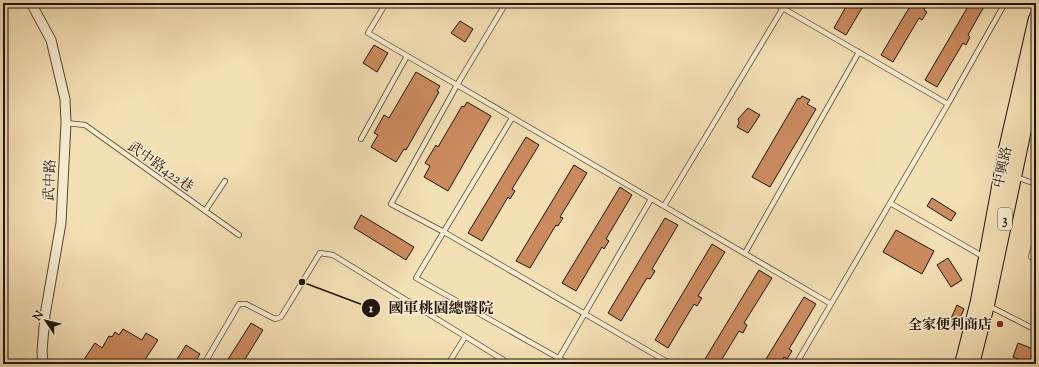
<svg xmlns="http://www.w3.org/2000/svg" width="1039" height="367" font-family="'Sorts Mill Goudy','Noto Serif TC',serif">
	<rect width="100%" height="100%" fill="#f4e0b5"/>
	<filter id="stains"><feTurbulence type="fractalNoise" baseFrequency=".005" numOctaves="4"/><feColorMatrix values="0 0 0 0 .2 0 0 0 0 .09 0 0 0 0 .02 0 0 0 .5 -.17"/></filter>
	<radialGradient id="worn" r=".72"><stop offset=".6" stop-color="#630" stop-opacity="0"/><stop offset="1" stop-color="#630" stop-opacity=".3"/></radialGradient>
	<path fill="#cc8b5f" stroke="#1e140c" d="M 848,3 L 865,3 L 846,35 L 834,28 Z
		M 912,3 L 928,3 L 924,10 L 927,12 L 922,20 L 919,18 L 893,62 L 881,55 Z
		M 970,3 L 986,3 L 968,35 L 970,37 L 966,45 L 963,43 L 937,87 L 925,80 Z
		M 460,21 L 473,29 L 465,42 L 451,33 Z
		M 374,45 L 388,53 L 377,72 L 363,63 Z
		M 416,72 L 440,86 L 437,91 L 439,92 L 406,150 L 404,149 L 396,162 L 371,147 L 378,135 L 374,133 L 384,115 L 389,118 Z
		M 802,96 L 810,100 L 807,104 L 816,109 L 770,187 L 752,177 L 798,98 L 800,99 Z
		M 467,102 L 491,116 L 448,191 L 424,177 L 430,166 L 425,163 L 436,145 L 438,147 L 462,106 L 464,107 Z
		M 748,108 L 760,115 L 748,133 L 737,127 L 739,123 L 738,119 Z
		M 526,137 L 539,145 L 512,189 L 515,191 L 510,199 L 508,197 L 482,241 L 468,233 Z
		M 574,165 L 587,173 L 560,217 L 563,218 L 558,226 L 556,225 L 530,268 L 516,261 Z
		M 620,187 L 632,195 L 606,239 L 609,241 L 604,249 L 602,247 L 576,291 L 562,283 Z
		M 932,198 L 956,213 L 951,221 L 927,206 Z
		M 361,215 L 414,247 L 406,260 L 354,228 Z
		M 665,218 L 678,225 L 652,269 L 655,271 L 650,279 L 647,278 L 621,321 L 608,313 Z
		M 896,230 L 934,251 L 922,274 L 883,252 Z
		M 712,244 L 725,252 L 698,296 L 702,298 L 697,306 L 694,304 L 668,348 L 655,340 Z
		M 948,258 L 962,280 L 951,287 L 937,265 Z
		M 759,270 L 772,278 L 744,323 L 747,325 L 743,333 L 739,331 L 719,364 L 702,364 Z
		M 804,297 L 816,304 L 789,349 L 792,351 L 787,359 L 784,357 L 779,364 L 763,364 Z
		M 957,305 L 964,309 L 956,327 L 949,323 Z
		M 251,323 L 263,330 L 242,364 L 225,364 Z
		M 123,329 L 142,340 L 146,333 L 158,340 L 142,364 L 81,364 L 95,343 L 102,348 L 109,336 L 112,337 L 115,332 L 119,335 Z
		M 1018,343 L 1036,350 L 1036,364 L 1030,364 L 1013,357 Z
		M 186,345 L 200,354 L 194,364 L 174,364 Z"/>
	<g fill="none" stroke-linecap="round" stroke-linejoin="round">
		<g stroke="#544736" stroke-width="6">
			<path id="service" d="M 386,3 L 368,33 L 457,85 L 391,204 L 444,232 L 671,364
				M 506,3 L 457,85 L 831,304 L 948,104 L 774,3
				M 948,104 L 1005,3
				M 512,118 L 416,278 L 569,364
				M 66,123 L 85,125 L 239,235
				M 361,139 L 407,56
				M 1016,177 L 1036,184
				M 890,203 L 984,257
				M 664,206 L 783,8
				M 205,211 L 225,181
				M 1036,238 L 1031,257 L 1036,260
				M 745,253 L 859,52
				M 989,306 L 1036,330
				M 559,358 L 651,199
				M 204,364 L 239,304 L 246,304 L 275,319 L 281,317 L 320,253 L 333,255 L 510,364
				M 448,364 L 465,337
				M 796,364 L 831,304"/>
		</g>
		<g stroke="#544736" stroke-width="11">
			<path id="minor" d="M 31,3 L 51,40 L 65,99 L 66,123 L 61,223 L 45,315 L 42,351 L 43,364"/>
		</g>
		<g stroke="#1e140c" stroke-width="16">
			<path id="primary" d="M 962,364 L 978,301 L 1006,149 L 1036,18
				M 972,364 L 987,305 L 1036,73"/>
		</g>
		<use href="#service" stroke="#f8ebcf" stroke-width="4.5"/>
		<use href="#minor" stroke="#f8ebcf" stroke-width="9"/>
		<use href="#primary" stroke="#f4e0b5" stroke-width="14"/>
	</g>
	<circle fill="#8f2418" stroke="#f8ebcf" stroke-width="1.5" cx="1000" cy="324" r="4"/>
	<g text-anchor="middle" stroke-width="3" stroke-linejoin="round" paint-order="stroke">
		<rect fill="#f8ebcf" stroke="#5f5446" stroke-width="1" x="998" y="208" width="14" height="22" rx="3"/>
		<g font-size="13" font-weight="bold" fill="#1e140c">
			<text x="1005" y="224">3</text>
		</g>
		<g font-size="14" fill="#1e140c" stroke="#f8ebcf">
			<text transform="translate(161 166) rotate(35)" y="5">武中路422巷</text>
			<text transform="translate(1002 167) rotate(-78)" y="5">中興路</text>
			<text transform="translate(49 180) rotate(-87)" y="5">武中路</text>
		</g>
		<g font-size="14" font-weight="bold" fill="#1e140c" stroke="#f8ebcf" text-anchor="end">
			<text x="992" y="329">全家便利商店</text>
		</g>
	</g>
	<path fill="none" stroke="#1e140c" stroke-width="1.5" d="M302 282L371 308"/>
	<g fill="#1e140c" stroke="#f8ebcf" stroke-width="1.5">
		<circle cx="302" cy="282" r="4"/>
		<circle cx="371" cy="308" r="10"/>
	</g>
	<g font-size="12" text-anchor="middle" font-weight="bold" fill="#fff">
		<text x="371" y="312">1</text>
	</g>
	<g font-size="15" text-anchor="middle" font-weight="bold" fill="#1e140c" stroke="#f8ebcf" stroke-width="3" stroke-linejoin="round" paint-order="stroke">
		<text x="441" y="313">國軍桃園總醫院</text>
	</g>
	<rect width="1039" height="367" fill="none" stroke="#f4e0b5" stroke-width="16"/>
	<rect x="4" y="4" width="1031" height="359" fill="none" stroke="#1e140c" stroke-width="2"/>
	<rect x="8" y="8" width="1023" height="351" fill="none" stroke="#1e140c"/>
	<g transform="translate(46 321) rotate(305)" stroke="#f8ebcf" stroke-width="3" paint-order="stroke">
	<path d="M0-3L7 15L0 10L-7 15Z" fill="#1e140c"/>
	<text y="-6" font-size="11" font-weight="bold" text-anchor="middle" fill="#1e140c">N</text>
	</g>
	<rect width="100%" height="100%" filter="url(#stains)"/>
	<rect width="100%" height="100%" fill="url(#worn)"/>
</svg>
